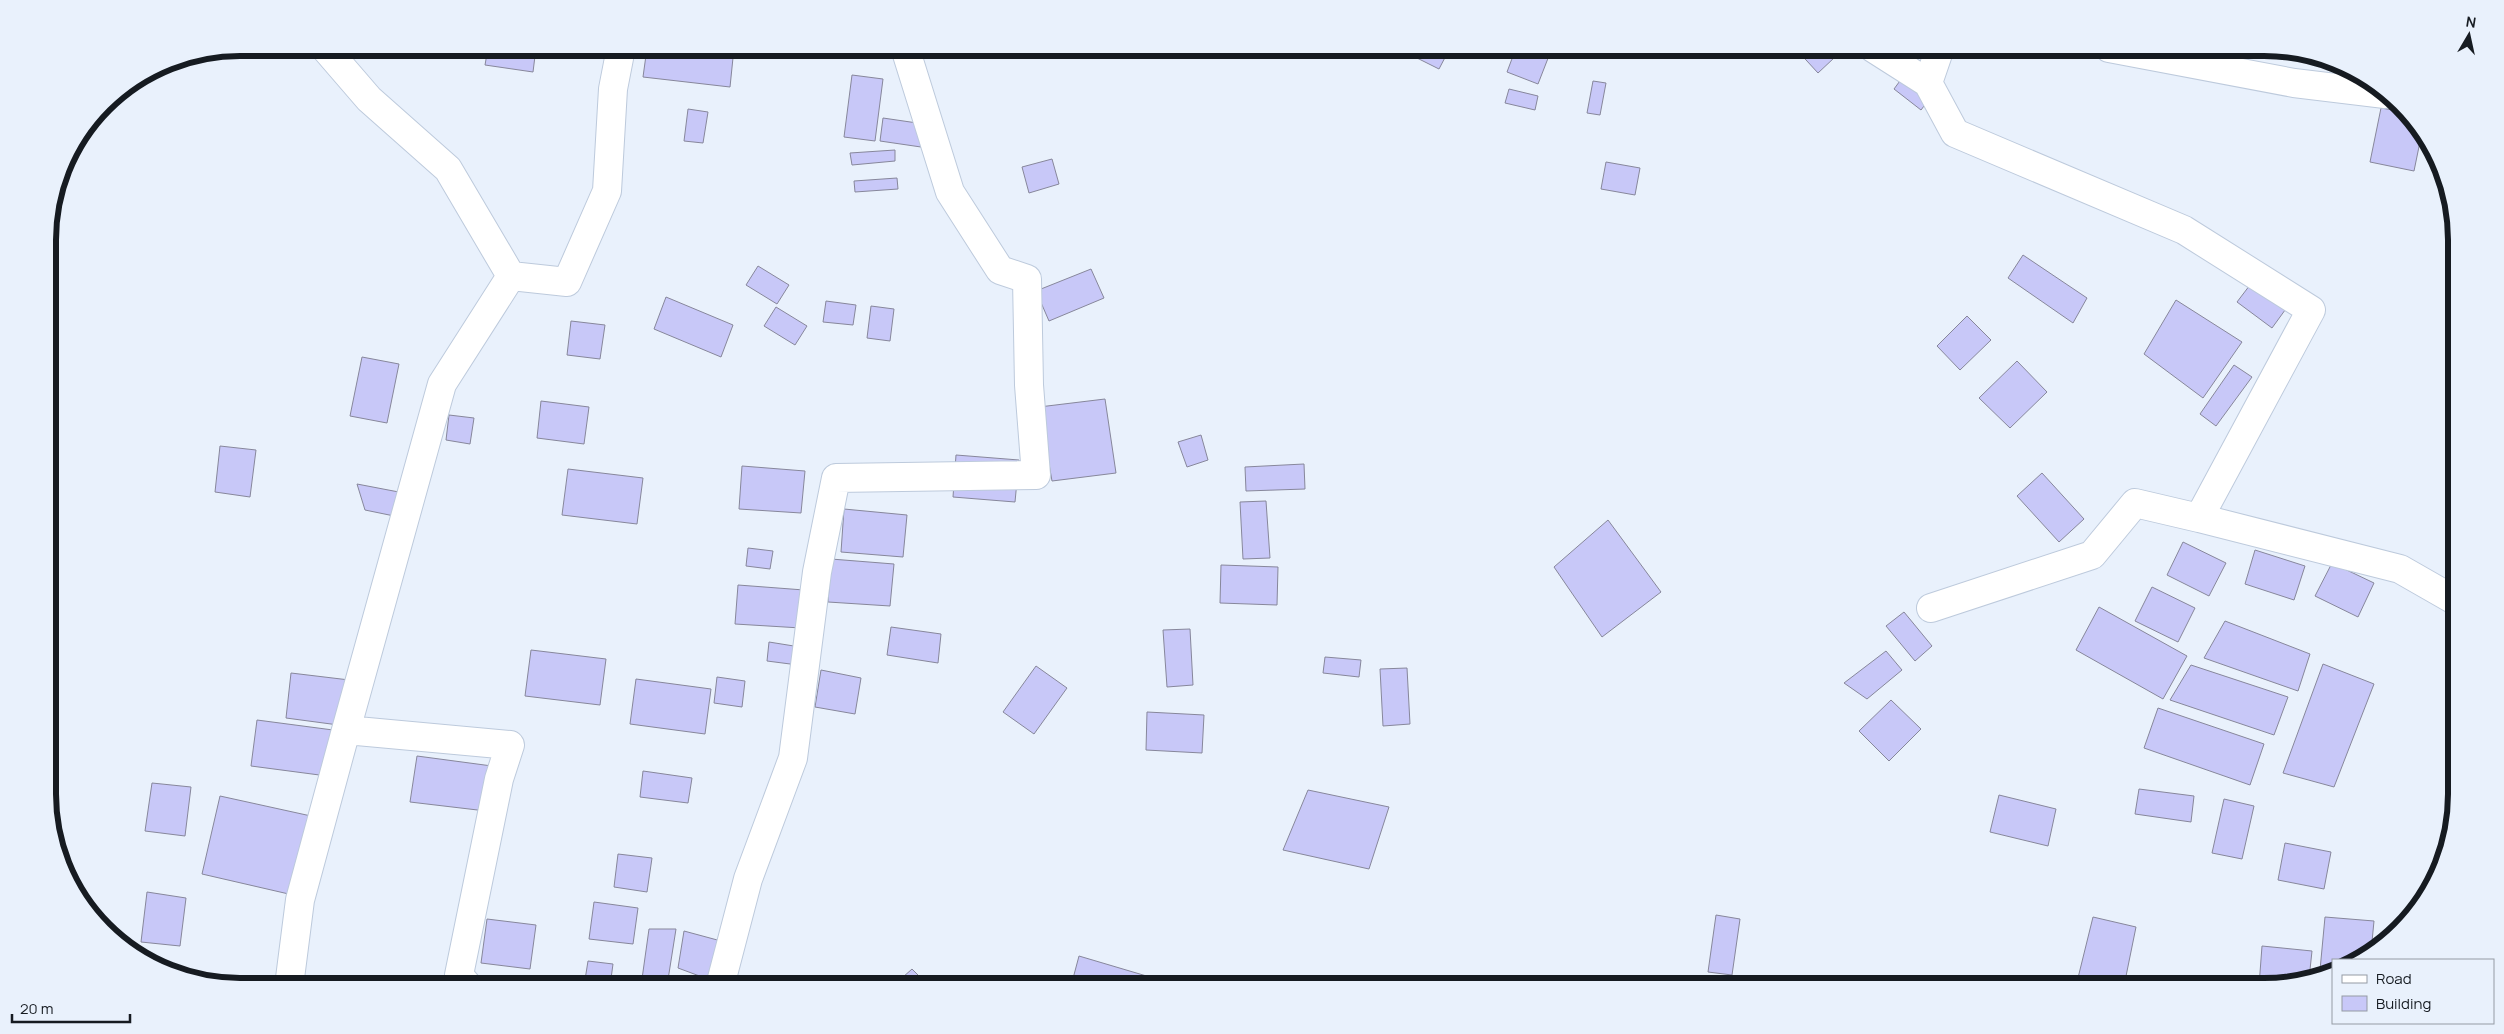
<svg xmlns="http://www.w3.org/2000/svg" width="2504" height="1034" font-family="Manrope,sans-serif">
	<rect width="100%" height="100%" fill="#e9f1fc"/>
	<path fill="#c8c8f8" stroke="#87879b" d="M 488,48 L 536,48 L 533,72 L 485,65 Z
		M 647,48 L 734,48 L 730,87 L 643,77 Z
		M 1368,48 L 1390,48 L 1388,53 Z
		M 1408,48 L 1450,48 L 1439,69 L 1405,52 Z
		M 1516,48 L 1552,48 L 1538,84 L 1507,72 Z
		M 1795,48 L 1824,48 L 1834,58 L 1818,73 Z
		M 1905,74 L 1933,94 L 1921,110 L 1894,89 Z
		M 852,75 L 883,79 L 875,141 L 844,137 Z
		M 1593,81 L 1606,83 L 1600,115 L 1587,113 Z
		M 1509,89 L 1538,96 L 1535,110 L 1505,103 Z
		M 2381,108 L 2405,112 L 2416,123 L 2422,132 L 2414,171 L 2370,162 Z
		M 688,109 L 708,112 L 703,143 L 684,141 Z
		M 883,118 L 924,124 L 921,147 L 880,141 Z
		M 895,150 L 895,161 L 852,165 L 850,153 Z
		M 1052,159 L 1059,184 L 1029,193 L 1022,167 Z
		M 1606,162 L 1640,168 L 1635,195 L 1601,189 Z
		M 897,178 L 898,189 L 855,192 L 854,181 Z
		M 2023,255 L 2087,298 L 2073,323 L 2008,278 Z
		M 758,266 L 789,285 L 777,304 L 746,285 Z
		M 1091,269 L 1104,298 L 1049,321 L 1036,291 Z
		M 2253,281 L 2288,306 L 2272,328 L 2237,302 Z
		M 666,297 L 733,325 L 721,357 L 654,329 Z
		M 2176,300 L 2242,342 L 2203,398 L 2144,354 Z
		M 826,301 L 856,305 L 853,325 L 823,322 Z
		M 871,306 L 894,309 L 890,341 L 867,338 Z
		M 776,307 L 807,326 L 795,345 L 764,326 Z
		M 1967,316 L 1991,340 L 1960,370 L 1937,346 Z
		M 571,321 L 605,325 L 600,359 L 567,355 Z
		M 362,357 L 399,364 L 387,423 L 350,416 Z
		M 2017,361 L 2047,392 L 2010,428 L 1979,398 Z
		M 2234,365 L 2252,377 L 2216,426 L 2200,414 Z
		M 1105,399 L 1116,473 L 1052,481 L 1039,407 Z
		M 541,401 L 589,407 L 584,444 L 537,438 Z
		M 449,415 L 474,418 L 470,444 L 446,440 Z
		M 1201,435 L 1208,460 L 1187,467 L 1178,442 Z
		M 220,446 L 256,450 L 250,497 L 215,492 Z
		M 956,455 L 1019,460 L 1015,502 L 953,497 Z
		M 1304,464 L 1305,489 L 1246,491 L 1245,467 Z
		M 742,466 L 805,471 L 801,513 L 739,509 Z
		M 568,469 L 643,478 L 637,524 L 562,515 Z
		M 2042,473 L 2084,519 L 2059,542 L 2017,496 Z
		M 357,484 L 404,493 L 399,517 L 365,510 Z
		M 1266,501 L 1270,558 L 1243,559 L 1240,502 Z
		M 844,509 L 907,515 L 903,557 L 841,552 Z
		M 1608,520 L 1661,592 L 1602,637 L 1554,567 Z
		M 2183,542 L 2226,563 L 2209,596 L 2167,575 Z
		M 748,548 L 773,551 L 770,569 L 746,566 Z
		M 2255,550 L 2305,566 L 2294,600 L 2245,584 Z
		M 831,559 L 894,564 L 890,606 L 828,602 Z
		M 2332,563 L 2374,583 L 2358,617 L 2315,596 Z
		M 1221,565 L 1278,567 L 1277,605 L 1220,603 Z
		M 738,585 L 804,590 L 801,628 L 735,624 Z
		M 2152,587 L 2195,608 L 2178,642 L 2135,621 Z
		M 2099,607 L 2187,656 L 2163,699 L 2076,650 Z
		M 1904,612 L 1932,646 L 1915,661 L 1886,626 Z
		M 2225,621 L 2310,654 L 2298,691 L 2204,658 Z
		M 891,627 L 941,634 L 938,663 L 887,655 Z
		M 1190,629 L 1193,685 L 1167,687 L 1163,630 Z
		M 769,642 L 800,647 L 798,665 L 767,661 Z
		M 531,650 L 606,659 L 600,705 L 525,696 Z
		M 1886,651 L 1902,670 L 1867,699 L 1844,683 Z
		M 1325,657 L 1361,660 L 1359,677 L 1323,673 Z
		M 2323,664 L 2374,684 L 2334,787 L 2283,773 Z
		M 2191,665 L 2288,697 L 2274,735 L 2170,700 Z
		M 1036,666 L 1067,688 L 1034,734 L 1003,712 Z
		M 1407,668 L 1410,724 L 1383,726 L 1380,669 Z
		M 821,670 L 861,678 L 855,714 L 815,707 Z
		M 291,673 L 366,682 L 361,728 L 286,718 Z
		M 717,677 L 745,681 L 742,707 L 714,703 Z
		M 636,679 L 711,689 L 705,734 L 630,724 Z
		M 1891,700 L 1921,729 L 1889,761 L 1859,731 Z
		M 2158,708 L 2264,744 L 2250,785 L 2144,748 Z
		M 1147,712 L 1204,715 L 1202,753 L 1146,750 Z
		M 257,720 L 333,730 L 327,776 L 251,766 Z
		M 417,756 L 492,766 L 486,811 L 410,802 Z
		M 643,771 L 692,778 L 688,803 L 640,797 Z
		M 152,783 L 191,787 L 185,836 L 145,831 Z
		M 2139,789 L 2194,796 L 2191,822 L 2135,814 Z
		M 1308,790 L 1389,807 L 1369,869 L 1283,850 Z
		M 1999,795 L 2056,809 L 2048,846 L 1990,832 Z
		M 220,796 L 311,816 L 293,895 L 202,874 Z
		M 2224,799 L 2254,806 L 2242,859 L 2212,853 Z
		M 2285,843 L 2331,852 L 2324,889 L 2278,880 Z
		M 618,854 L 652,858 L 647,892 L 614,887 Z
		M 147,892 L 186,898 L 180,946 L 141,942 Z
		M 594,902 L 638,908 L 633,944 L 589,939 Z
		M 1716,915 L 1740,919 L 1732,975 L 1708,972 Z
		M 2093,917 L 2136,927 L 2124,986 L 2076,986 Z
		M 2325,917 L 2374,921 L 2371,952 L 2356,960 L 2333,960 L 2333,972 L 2320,970 Z
		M 487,919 L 536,925 L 530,969 L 481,963 Z
		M 649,929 L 676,929 L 667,986 L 641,986 Z
		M 684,931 L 721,941 L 721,984 L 678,968 Z
		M 2262,946 L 2312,951 L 2309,979 L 2276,986 L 2259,986 Z
		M 1079,956 L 1160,980 L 1157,986 L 1071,986 Z
		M 588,961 L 613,964 L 610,986 L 584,986 Z
		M 912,969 L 929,986 L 893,986 Z"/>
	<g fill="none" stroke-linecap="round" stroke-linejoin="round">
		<g stroke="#bdcadc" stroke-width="30">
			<path id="minor" d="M 325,48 L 369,99 L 448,169 L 511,276 L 567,282 L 607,191 L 613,89 L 621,48
				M 1873,48 L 1928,83
				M 2109,48 L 2294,83 L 2385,94
				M 2199,518 L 2400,569 L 2456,601
				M 1931,608 L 2092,555 L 2135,503 L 2199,518 L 2311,310 L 2184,230 L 1955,133 L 1928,83 L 1940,48
				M 346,730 L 442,384 L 511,276
				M 289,986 L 300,900 L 346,730 L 510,745 L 499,779 L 459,975 L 468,986
				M 720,986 L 748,879 L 793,758 L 817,572 L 836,478 L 1036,475 L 1029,385 L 1027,279 L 1000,270 L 950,192 L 905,48"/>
		</g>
		<use href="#minor" stroke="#fff" stroke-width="28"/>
	</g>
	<path d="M0 0H2504V1034H0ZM240 56H2264A184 184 0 0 1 2448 240V794A184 184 0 0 1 2264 978H240A184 184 0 0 1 56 794V240A184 184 0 0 1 240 56Z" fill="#e9f1fc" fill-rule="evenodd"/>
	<path fill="none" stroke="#161b21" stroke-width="6" d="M240 56H2264A184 184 0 0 1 2448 240V794A184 184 0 0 1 2264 978H240A184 184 0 0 1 56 794V240A184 184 0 0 1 240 56Z"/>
	<rect x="2332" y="959" width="162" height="65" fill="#e9f1fc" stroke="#959ba4"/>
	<rect x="2342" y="975" width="25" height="8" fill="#ffffff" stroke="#959ba4"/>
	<text x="2376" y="984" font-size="15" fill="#161b21">Road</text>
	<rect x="2342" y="996" width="25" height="15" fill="#c8c8f8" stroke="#959ba4"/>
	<text x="2376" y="1009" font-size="15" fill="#161b21">Building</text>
	<g transform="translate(2469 35) rotate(9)" stroke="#e9f1fc" stroke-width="4" paint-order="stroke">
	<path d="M0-4L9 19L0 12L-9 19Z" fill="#161b21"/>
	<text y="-8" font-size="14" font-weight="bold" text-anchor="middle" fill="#161b21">N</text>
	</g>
	<path d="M12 1014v8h118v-8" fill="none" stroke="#161b21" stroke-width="2.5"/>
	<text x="20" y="1014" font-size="15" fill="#161b21" stroke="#e9f1fc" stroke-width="4" paint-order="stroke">20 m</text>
</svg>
